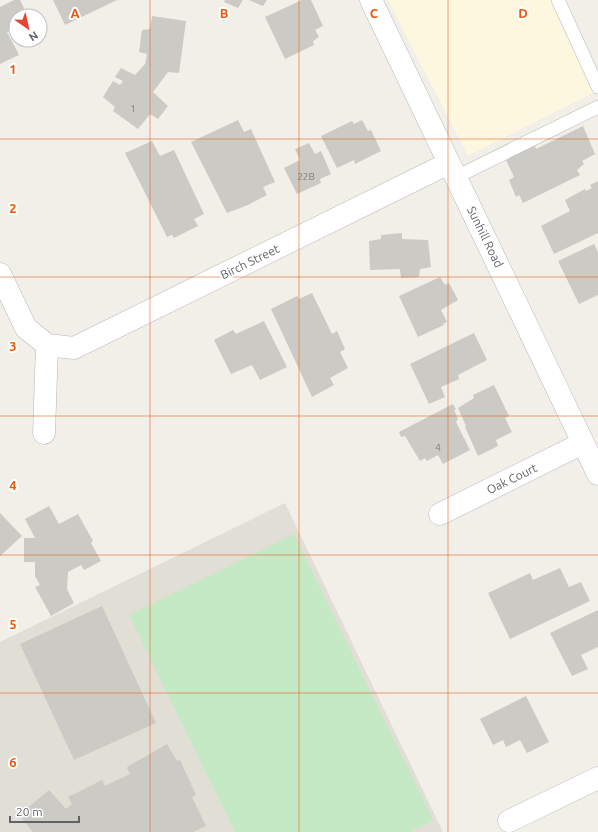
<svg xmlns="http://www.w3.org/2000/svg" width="598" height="832" font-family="Ubuntu,sans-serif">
	<rect width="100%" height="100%" fill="#f1efe8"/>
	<path fill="#fef7e0" d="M 388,0 L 552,0 L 598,90 L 468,156 Z"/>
	<path fill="#e1ded6" d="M 285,503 L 443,832 L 0,832 L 0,642 Z"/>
	<path fill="#c5e8c5" d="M 294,534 L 433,820 L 409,832 L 235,832 L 129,615 Z"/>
	<path fill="#cccac5" d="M 14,0 L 20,0 L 28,16 L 16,16 L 16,28 L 7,32 L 19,55 L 0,64 L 0,7 Z
		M 53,0 L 117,0 L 65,25 Z
		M 225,0 L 243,0 L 238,8 L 224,2 Z
		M 249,0 L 267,0 L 263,6 Z
		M 302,0 L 311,0 L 323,26 L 315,30 L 319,37 L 313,41 L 314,45 L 285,59 L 265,17 Z
		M 152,16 L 186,21 L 179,73 L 168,72 L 153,92 L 168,106 L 158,119 L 150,114 L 138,129 L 113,111 L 115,107 L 103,97 L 113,81 L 120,85 L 123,81 L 115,77 L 121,68 L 135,75 L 145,64 L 147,54 L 139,52 L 142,30 L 150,29 Z
		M 238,120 L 244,132 L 251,129 L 275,182 L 263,187 L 267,195 L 248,205 L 227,213 L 191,142 Z
		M 362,120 L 368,131 L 371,130 L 381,151 L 355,164 L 354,160 L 337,168 L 321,136 L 352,121 L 354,124 Z
		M 583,126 L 595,154 L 582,161 L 584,164 L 577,170 L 580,175 L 523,203 L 519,195 L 516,197 L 509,180 L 514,177 L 506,160 L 535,146 L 536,149 Z
		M 152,141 L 160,156 L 174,150 L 204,214 L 194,219 L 198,226 L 174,238 L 172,235 L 167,237 L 125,153 Z
		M 309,143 L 315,154 L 321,151 L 331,174 L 320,179 L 321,183 L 297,194 L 284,168 L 300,160 L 295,149 Z
		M 598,181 L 598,233 L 554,254 L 541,226 L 570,211 L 565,200 L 585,189 L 586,191 L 592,188 L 590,185 Z
		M 402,233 L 402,239 L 428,240 L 431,267 L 420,269 L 419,277 L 401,278 L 400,269 L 370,270 L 369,241 L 381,239 L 381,235 Z
		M 594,244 L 598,252 L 598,295 L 579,304 L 558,261 Z
		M 440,277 L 445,285 L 449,283 L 458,300 L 441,310 L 447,322 L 443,324 L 444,325 L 418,337 L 399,296 Z
		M 312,293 L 332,334 L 337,331 L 345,349 L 340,352 L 348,368 L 330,378 L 334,385 L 312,397 L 271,309 L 297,296 L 299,299 Z
		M 264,321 L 287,367 L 260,380 L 252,365 L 231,374 L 214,340 L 233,330 L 236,334 Z
		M 474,333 L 487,360 L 458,375 L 459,379 L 441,387 L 445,397 L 429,404 L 410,364 Z
		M 494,385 L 509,416 L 505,418 L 512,432 L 496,440 L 498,446 L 478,456 L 465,427 L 466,426 L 458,408 L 474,398 L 473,395 Z
		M 453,404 L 456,409 L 454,410 L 458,419 L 456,422 L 470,450 L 443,464 L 438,455 L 427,461 L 425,458 L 420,461 L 405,436 L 401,437 L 399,432 Z
		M 49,506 L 59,524 L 78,514 L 93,541 L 91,543 L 101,561 L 84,570 L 81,565 L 68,572 L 67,589 L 74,603 L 51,616 L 35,587 L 40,585 L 35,576 L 35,562 L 24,562 L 24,538 L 35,538 L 25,519 Z
		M 0,513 L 22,536 L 0,556 Z
		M 560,568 L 569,587 L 581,582 L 590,601 L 510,639 L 488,593 L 530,573 L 533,580 Z
		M 102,606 L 156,723 L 74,760 L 20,644 Z
		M 598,610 L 598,647 L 581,655 L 588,669 L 572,676 L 550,633 Z
		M 526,696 L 549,742 L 527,753 L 520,740 L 506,747 L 503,740 L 493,745 L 480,719 Z
		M 167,744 L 177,761 L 180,760 L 196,795 L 192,797 L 206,826 L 193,832 L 33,832 L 19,815 L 49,790 L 66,809 L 72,804 L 68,797 L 102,780 L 105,786 L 130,774 L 127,767 Z"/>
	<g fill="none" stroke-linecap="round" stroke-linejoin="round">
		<g stroke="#b5b8bc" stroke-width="14">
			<path id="service" d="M 558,0 L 598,87
				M 456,177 L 598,107"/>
		</g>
		<g stroke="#b5b8bc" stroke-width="23">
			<path id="minor" d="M 371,0 L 598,474
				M 0,274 L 26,328 L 47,345
				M 47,345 L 74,348 L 449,163
				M 44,433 L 47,345
				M 440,514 L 583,443
				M 509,821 L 598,778"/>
		</g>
		<use href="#service" stroke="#fff" stroke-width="13"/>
		<use href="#minor" stroke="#fff" stroke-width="22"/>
	</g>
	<path fill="none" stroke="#e8590c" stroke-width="1" stroke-opacity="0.55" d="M 150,0 L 150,832M 299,0 L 299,832M 448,0 L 448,832M 0,139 L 598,139M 0,277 L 598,277M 0,416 L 598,416M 0,555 L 598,555M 0,693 L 598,693"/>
	<g text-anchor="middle" stroke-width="4" stroke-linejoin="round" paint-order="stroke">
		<g font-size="10" fill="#7a7d7f">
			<text x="133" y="112">1</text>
			<text x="306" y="180">22B</text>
			<text x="438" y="451">4</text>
		</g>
		<g font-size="12" fill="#5f6368" stroke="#fff">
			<text transform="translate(485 237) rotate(64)" y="4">Sunhill Road</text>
			<text transform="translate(250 262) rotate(-26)" y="4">Birch Street</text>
			<text transform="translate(512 479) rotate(-26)" y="4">Oak Court</text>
		</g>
	</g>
	<g font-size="13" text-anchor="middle" font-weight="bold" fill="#e8590c" stroke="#fff" stroke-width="4" stroke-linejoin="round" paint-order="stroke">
		<text x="75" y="18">A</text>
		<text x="224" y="18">B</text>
		<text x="374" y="18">C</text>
		<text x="523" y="18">D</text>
		<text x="13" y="74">1</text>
		<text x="13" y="213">2</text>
		<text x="13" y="351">3</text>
		<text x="13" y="490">4</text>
		<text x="13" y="629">5</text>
		<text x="13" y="767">6</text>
	</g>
	<g transform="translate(28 28) rotate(146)"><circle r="19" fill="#ffffff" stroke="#bfc1c3"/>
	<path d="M0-3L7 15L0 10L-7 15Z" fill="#ea4335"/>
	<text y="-6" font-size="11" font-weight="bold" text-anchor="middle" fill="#5f6368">N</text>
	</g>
	<path d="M10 816v6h69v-6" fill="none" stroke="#5f6368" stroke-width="2"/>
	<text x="16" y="816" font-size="12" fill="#5f6368" stroke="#ffffff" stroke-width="3" paint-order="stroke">20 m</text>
</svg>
